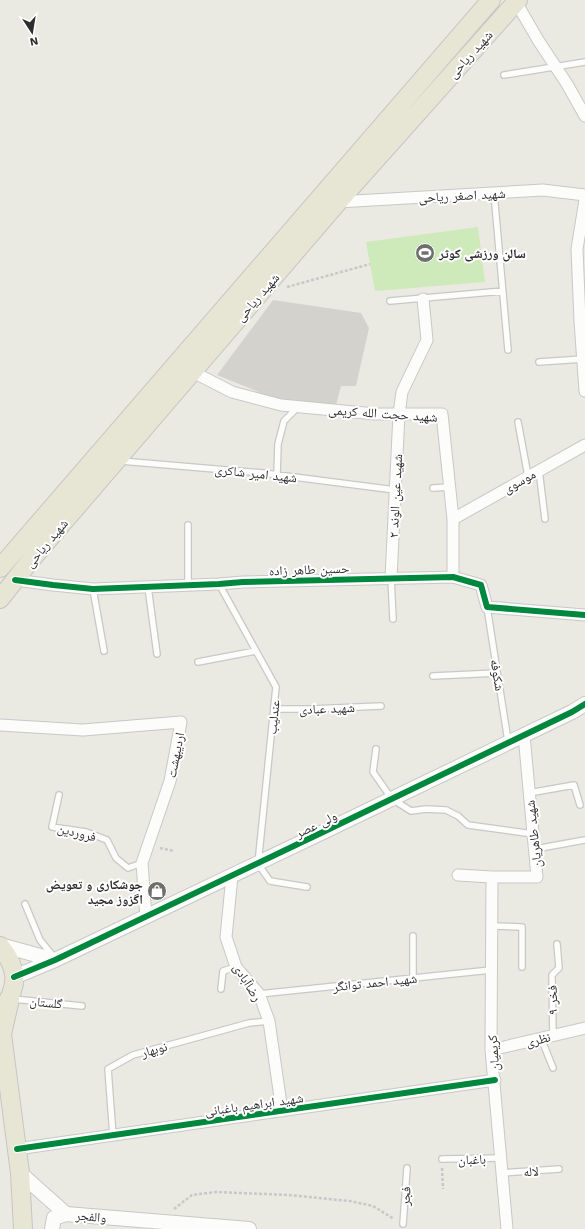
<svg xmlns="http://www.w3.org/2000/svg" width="585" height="1229" font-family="'Work Sans','Noto Naskh Arabic',sans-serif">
	<rect width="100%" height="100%" fill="#eae9e2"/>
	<path fill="#ceeaba" d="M 478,227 L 485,282 L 375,291 L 366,242 Z"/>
	<path fill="#d3d2cd" d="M 273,300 L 361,313 L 369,328 L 356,386 L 341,386 L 336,405 L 276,399 L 217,375 Z"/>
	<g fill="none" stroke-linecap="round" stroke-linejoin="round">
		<g stroke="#c8c8c7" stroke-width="8">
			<path id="service" d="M 504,75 L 585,62
				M 494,193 L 508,350
				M 390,301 L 503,291
				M 539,362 L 583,359
				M 518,422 L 528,476
				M 121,461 L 263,473 L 395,490
				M 539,470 L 545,519
				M 277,475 L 278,444 L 284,421 L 298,407
				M 433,488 L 450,487
				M 391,578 L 393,619
				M 219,584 L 276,687 L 258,864 L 270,881 L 307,887
				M 188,585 L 188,525
				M 148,587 L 157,654
				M 93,589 L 104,651
				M 487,607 L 508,741
				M 198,662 L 256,651
				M 433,676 L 497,673
				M 274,709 L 311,709 L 381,706
				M 376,749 L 373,772 L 392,799 L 411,811 L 426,809 L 446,810 L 458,816 L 468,825 L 533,834
				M 529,793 L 574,785 L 580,805
				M 59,795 L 52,827 L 86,832 L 107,840 L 116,858 L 128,868 L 142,863
				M 535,849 L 585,840
				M 25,904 L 40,940 L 53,956
				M 492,926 L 522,927 L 522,967
				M 413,936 L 413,978
				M 221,989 L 223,971 L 236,967
				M 259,994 L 491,970
				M 13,999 L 82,1006
				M 553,1035 L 552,975 L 559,968 L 557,944
				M 541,1038 L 553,1068
				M 113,1136 L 108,1069 L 133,1055 L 249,1023 L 269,1021
				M 442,1159 L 501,1158
				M 502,1173 L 559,1169
				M 403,1224 L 407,1168"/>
		</g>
		<g stroke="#c8c8c7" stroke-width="13">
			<path id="minor" d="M 516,2 L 538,40 L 567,84 L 585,116
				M 585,200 L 577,249 L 580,321 L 585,391
				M 338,202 L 543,190 L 585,195
				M 193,372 L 232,392 L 281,405 L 375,414 L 442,414 L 453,519 L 453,577
				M 453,519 L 585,445
				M 391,578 L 399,414 L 402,392 L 427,340 L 423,299
				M 15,580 L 53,585 L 93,589 L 219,584 L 243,582 L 453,577 L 481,585 L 487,607 L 585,615
				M 0,725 L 83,730 L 181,722 L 170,781 L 142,863 L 146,917
				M 458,875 L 492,877 L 537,877 L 524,735
				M 232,876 L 226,937 L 236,967 L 259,994 L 269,1021 L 282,1111
				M 492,877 L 491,1050 L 507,1229
				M 491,1050 L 585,1028
				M 17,1149 L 495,1080"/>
		</g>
		<g stroke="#c8c8c7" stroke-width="16">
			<path id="tertiary" d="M 0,945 L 55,960
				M 14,977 L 55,960 L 321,833 L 572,712 L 585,704
				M 20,1173 L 66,1214 L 249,1229
				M 52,1229 L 54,1218 L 66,1214"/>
		</g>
		<g stroke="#c6c5c3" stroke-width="20">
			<path id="primary" d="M 0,568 L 491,0
				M 0,599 L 30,561 L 338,202 L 518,0
				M 0,946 C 18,968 19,985 3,1009
				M 10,999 L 2,1034 L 20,1173 L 23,1229"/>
		</g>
		<path stroke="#c8c8c8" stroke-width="2.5" stroke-dasharray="3 2" stroke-linecap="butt" d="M 287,287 L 370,264
			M 160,848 L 174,851
			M 442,1168 L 443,1189
			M 174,1209 L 192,1195 L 216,1192 L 288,1195 L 350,1201 L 373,1206 L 394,1219"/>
		<use href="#service" stroke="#fcfcfb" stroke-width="5.5"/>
		<use href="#minor" stroke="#fcfcfb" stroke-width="11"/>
		<use href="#tertiary" stroke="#fcfcfb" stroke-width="14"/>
		<use href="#primary" stroke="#e7e6d5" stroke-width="18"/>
		<g stroke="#fff" stroke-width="8">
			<path id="cycleway" d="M 15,580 L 53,585 L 93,589 L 219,584 L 243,582 L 453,577 L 481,585 L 487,607 L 585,615
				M 14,977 L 55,960 L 321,833 L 572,712 L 585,704
				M 17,1149 L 495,1080"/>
		</g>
		<use href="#cycleway" stroke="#00873e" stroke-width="6"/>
	</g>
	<defs>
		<g id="stadium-disc" transform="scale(1)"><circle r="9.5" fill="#6f6f6c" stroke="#fff"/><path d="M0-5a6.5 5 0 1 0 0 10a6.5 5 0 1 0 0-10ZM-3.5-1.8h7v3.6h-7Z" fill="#fff"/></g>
		<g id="shop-disc" transform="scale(1)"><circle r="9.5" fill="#6f6f6c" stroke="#fff"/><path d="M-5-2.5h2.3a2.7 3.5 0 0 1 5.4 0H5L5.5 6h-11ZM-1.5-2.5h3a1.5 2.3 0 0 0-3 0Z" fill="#fff"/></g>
	</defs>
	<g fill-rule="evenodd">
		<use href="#stadium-disc" x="425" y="253"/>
		<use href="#shop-disc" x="157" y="891"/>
	</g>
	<g text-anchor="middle" stroke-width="4" stroke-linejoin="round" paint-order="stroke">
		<g font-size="13" fill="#2d2d2d" stroke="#fff">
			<text transform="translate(470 54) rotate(-48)" y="5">شهید ریاحی</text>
			<text transform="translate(462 195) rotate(-3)" y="5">شهید اصغر ریاحی</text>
			<text transform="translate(257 297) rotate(-49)" y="5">شهید ریاحی</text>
			<text transform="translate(383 413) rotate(4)" y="5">شهید حجت الله کریمی</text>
			<text transform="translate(256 473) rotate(6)" y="5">شهید امیر شاکری</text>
			<text transform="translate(519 481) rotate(-29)" y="5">موسوی</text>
			<text transform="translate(395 496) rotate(-87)" y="5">شهید عین الوند ۲</text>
			<text transform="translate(46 543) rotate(-50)" y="5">شهید ریاحی</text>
			<text transform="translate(309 569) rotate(-2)" y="5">حسین طاهر زاده</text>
			<text transform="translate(498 675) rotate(81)" y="5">شکوفه</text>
			<text transform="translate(327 708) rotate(-2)" y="5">شهید عبادی</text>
			<text transform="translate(273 717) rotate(-84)" y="5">عندلیب</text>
			<text transform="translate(175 755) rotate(-79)" y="5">اردیبهشت</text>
			<text transform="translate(316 824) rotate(-26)" y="5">ولی عصر</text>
			<text transform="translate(77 832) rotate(14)" y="5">فروردین</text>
			<text transform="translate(533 834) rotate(-96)" y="5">شهید طاهریان</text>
			<text transform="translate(248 982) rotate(58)" y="5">رضاآبادی</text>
			<text transform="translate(375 982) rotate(-6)" y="5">شهید احمد توانگر</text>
			<text transform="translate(552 1000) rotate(-91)" y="5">فخر ۹</text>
			<text transform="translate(46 1002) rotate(6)" y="5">گلستان</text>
			<text transform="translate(538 1039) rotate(-13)" y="5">نظری</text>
			<text transform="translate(154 1049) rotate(-16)" y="5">نوبهار</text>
			<text transform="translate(493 1053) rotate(-94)" y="5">کریمیان</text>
			<text transform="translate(254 1104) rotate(-8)" y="5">شهید ابراهیم باغبانی</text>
			<text transform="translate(472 1159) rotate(-1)" y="5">باغبان</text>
			<text transform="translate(531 1171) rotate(-4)" y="5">لاله</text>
			<text transform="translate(405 1196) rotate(-86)" y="5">فجر</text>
			<text transform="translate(91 1216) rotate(5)" y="5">والفجر</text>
		</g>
		<g font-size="13" font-weight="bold" fill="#2d2d2d" stroke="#fff" text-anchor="start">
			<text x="439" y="258">سالن ورزشی کوثر</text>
			<text x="143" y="889" text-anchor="end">جوشکاری و تعویض<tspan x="143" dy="15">اگزوز مجید</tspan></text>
		</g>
	</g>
	<g transform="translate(32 32) rotate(168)" stroke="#ffffff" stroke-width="3" paint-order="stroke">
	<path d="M0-3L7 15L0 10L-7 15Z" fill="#2d2d2d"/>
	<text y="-6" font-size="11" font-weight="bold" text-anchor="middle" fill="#2d2d2d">N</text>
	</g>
</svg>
